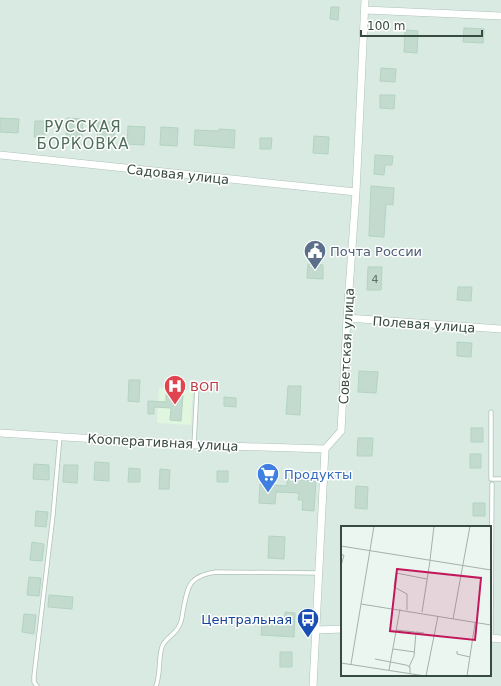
<svg xmlns="http://www.w3.org/2000/svg" width="501" height="686" font-family="'DejaVu Sans',sans-serif">
	<rect width="100%" height="100%" fill="#ebf6f1"/>
	<path fill="#d9eae2" fill-rule="evenodd" d="M 0,0 L 501,0 L 501,686 L 0,686 ZM 342,527 L 490,527 L 490,675 L 342,675 Z"/>
	<path fill="#e0f6df" d="M 159,388 L 193,390 L 191,425 L 157,423 Z"/>
	<path fill="#c3dbce" stroke="#b3d3c1" d="M 331,7 L 339,7 L 338,20 L 330,19 Z
		M 464,28 L 484,29 L 483,43 L 463,42 Z
		M 405,30 L 418,31 L 417,53 L 404,52 Z
		M 381,68 L 396,69 L 395,82 L 380,81 Z
		M 380,95 L 395,95 L 394,109 L 380,108 Z
		M 0,118 L 19,119 L 18,133 L 0,132 Z
		M 67,118 L 83,119 L 82,138 L 66,137 Z
		M 35,121 L 46,121 L 45,138 L 34,137 Z
		M 98,122 L 115,122 L 114,141 L 97,140 Z
		M 128,126 L 145,127 L 144,145 L 127,144 Z
		M 161,127 L 178,128 L 177,146 L 160,145 Z
		M 219,129 L 235,130 L 234,148 L 194,145 L 195,130 L 218,131 Z
		M 314,136 L 329,137 L 328,154 L 313,153 Z
		M 260,138 L 272,138 L 271,149 L 260,149 Z
		M 375,155 L 393,156 L 392,165 L 385,165 L 384,175 L 374,174 Z
		M 371,186 L 394,188 L 393,205 L 386,204 L 384,237 L 369,236 Z
		M 308,264 L 323,265 L 323,279 L 307,278 Z
		M 368,267 L 382,267 L 381,290 L 367,290 Z
		M 458,287 L 472,287 L 471,301 L 457,300 Z
		M 457,342 L 472,343 L 471,357 L 457,356 Z
		M 359,371 L 378,372 L 376,393 L 358,392 Z
		M 129,380 L 140,380 L 139,402 L 128,401 Z
		M 288,386 L 301,386 L 300,415 L 286,414 Z
		M 166,394 L 183,395 L 181,421 L 170,420 L 171,408 L 154,407 L 154,414 L 148,414 L 148,401 L 166,402 Z
		M 224,397 L 236,398 L 236,407 L 224,406 Z
		M 471,428 L 483,428 L 483,442 L 471,442 Z
		M 358,438 L 373,438 L 372,456 L 357,456 Z
		M 470,454 L 481,454 L 481,468 L 470,468 Z
		M 95,462 L 109,463 L 109,481 L 94,480 Z
		M 34,464 L 49,465 L 49,480 L 33,479 Z
		M 64,465 L 78,465 L 77,483 L 63,482 Z
		M 129,468 L 140,469 L 140,482 L 128,482 Z
		M 160,469 L 170,470 L 169,489 L 159,489 Z
		M 217,471 L 228,471 L 228,482 L 217,482 Z
		M 287,479 L 316,481 L 314,511 L 302,510 L 303,500 L 298,500 L 299,493 L 276,492 L 275,504 L 259,503 L 260,484 L 287,486 Z
		M 356,486 L 368,487 L 367,509 L 355,508 Z
		M 473,503 L 485,503 L 485,516 L 473,516 Z
		M 36,511 L 48,512 L 46,527 L 35,526 Z
		M 269,536 L 285,537 L 284,559 L 268,558 Z
		M 32,542 L 44,544 L 42,561 L 30,560 Z
		M 29,577 L 41,578 L 39,596 L 27,595 Z
		M 49,595 L 73,597 L 72,609 L 48,607 Z
		M 285,612 L 295,613 L 294,637 L 261,635 L 262,621 L 285,622 Z
		M 24,614 L 36,615 L 34,634 L 22,632 Z
		M 280,652 L 292,652 L 292,667 L 280,667 Z"/>
	<g fill="none" stroke-linecap="round" stroke-linejoin="round">
		<g stroke="#adc2b7" stroke-width="5">
			<path id="lane" d="M 491,412 L 491,479 L 501,479
				M 194,445 L 197,386
				M 491,638 L 492,484
				M 37,686 L 34,682 L 34,676 L 53,515 L 60,436
				M 156,686 C 161,673 158,659 162,647 C 165,638 175,635 179,626 C 182,622 182,616 183,611 C 188,586 188,576 216,572 L 319,573"/>
		</g>
		<g stroke="#adc2b7" stroke-width="8">
			<path id="street" d="M 365,10 L 501,16
				M 0,155 L 356,192
				M 347,318 L 501,329
				M 0,433 L 194,445 L 325,449
				M 317,630 L 342,629
				M 490,638 L 501,639
				M 313,686 L 325,449 L 341,431 L 347,318 L 356,192 L 365,0"/>
		</g>
		<use href="#lane" stroke="#fff" stroke-width="3.5"/>
		<use href="#street" stroke="#fff" stroke-width="7"/>
	</g>
	<defs>
		<g id="civic-pin" transform="scale(1.15)"><path d="M0 17L-7.5 6A9.5 9.5 0 1 1 7.5 6Z" fill="#5c6f8a" stroke="#fff"/><path d="M-.6-6.5H3V-4.5H.6V-3L4-1V1h2V6H-6V1h2V-1L-.6-3ZM-1.2 2.5V6h2.4V2.5Z" fill="#fff"/></g>
		<g id="hospital-pin" transform="scale(1.15)"><path d="M0 17L-7.5 6A9.5 9.5 0 1 1 7.5 6Z" fill="#e0444e" stroke="#fff"/><path d="M-5-5h3v3.5h4V-5h3V5h-3V1.5h-4V5h-3Z" fill="#fff"/></g>
		<g id="supermarket-pin" transform="scale(1.15)"><path d="M0 17L-7.5 6A9.5 9.5 0 1 1 7.5 6Z" fill="#3f7fe0" stroke="#fff"/><path d="M-6-5.5h2.5l.6 2H6L4.5 2H-2.5L-4.4-4H-6ZM-1.5 3.2a1.3 1.3 0 1 0 .1 0ZM3 3.2a1.3 1.3 0 1 0 .1 0Z" fill="#fff"/></g>
		<g id="bus-pin" transform="scale(1.15)"><path d="M0 17L-7.5 6A9.5 9.5 0 1 1 7.5 6Z" fill="#1a4fb4" stroke="#fff"/><path d="M-5-6H5V4H4V6H2V4H-2V6H-4V4H-5ZM-3.5-4V0h7V-4ZM-3.5 1.2v1.5H-2V1.2ZM2 1.2v1.5H3.5V1.2Z" fill="#fff"/></g>
	</defs>
	<g fill-rule="evenodd">
		<use href="#civic-pin" x="315" y="251"/>
		<use href="#hospital-pin" x="175" y="386"/>
		<use href="#supermarket-pin" x="268" y="474"/>
		<use href="#bus-pin" x="308" y="619"/>
	</g>
	<g text-anchor="middle" stroke-width="3" stroke-linejoin="round" paint-order="stroke">
		<g font-size="11" fill="#5b6f64">
			<text x="375" y="283">4</text>
		</g>
		<g font-size="13" fill="#384b40" stroke="#fff">
			<text transform="translate(178 174) rotate(6)" y="5">Садовая улица</text>
			<text transform="translate(424 324) rotate(4)" y="5">Полевая улица</text>
			<text transform="translate(346 346) rotate(-87)" y="5">Советская улица</text>
			<text transform="translate(163 442) rotate(3)" y="5">Кооперативная улица</text>
		</g>
		<g font-size="13" fill="#4e5e75" stroke="#fff" text-anchor="start">
			<text x="330" y="256">Почта России</text>
		</g>
		<g font-size="13" fill="#be3a42" stroke="#fff" text-anchor="start">
			<text x="190" y="391">ВОП</text>
		</g>
		<g font-size="13" fill="#366cbe" stroke="#fff" text-anchor="start">
			<text x="284" y="479">Продукты</text>
		</g>
		<g font-size="13" fill="#164399" stroke="#fff" text-anchor="end">
			<text x="292" y="624">Центральная</text>
		</g>
		<g font-size="15" letter-spacing="1" fill="#4f6e5c" stroke="#fff">
			<text x="83" y="132">РУССКАЯ<tspan x="83" dy="17">БОРКОВКА</tspan></text>
		</g>
	</g>
	<g transform="translate(341 526)">
		<rect width="150" height="150" fill="#ebf6f1"/>
		<path fill="none" stroke="#a3b2aa" stroke-width="1" d="M 0,20 L 150,44M 0,29 L 3,29 L 0,40M 89,34 L 93,0M 20,78 L 150,99M 66,84 L 66,68 L 53,61 L 55,47 L 86,53M 81,86 L 89,35M 112,93 L 129,0M 55,104 L 74,106M 52,123 L 74,126M 116,125 L 116,128 L 129,131M 34,133 L 65,139 L 69,141 L 69,147M 0,137 L 84,150M 10,138 L 33,0M 68,141 L 73,130 L 75,106 L 83,107M 48,144 L 59,83M 85,150 L 97,90M 126,150 L 134,97"/>
		<path fill="#c2185b" fill-opacity="0.15" stroke="#c2185b" stroke-width="2" d="M 56,43 L 140,52 L 134,114 L 49,105 Z"/>
		<rect width="150" height="150" fill="none" stroke="#384b40" stroke-width="2"/>
	</g>
	<path d="M361 30v6h121v-6" fill="none" stroke="#384b40" stroke-width="2"/>
	<text x="367" y="30" font-size="12" fill="#384b40" stroke="#ffffff" stroke-width="3" paint-order="stroke">100 m</text>
</svg>
